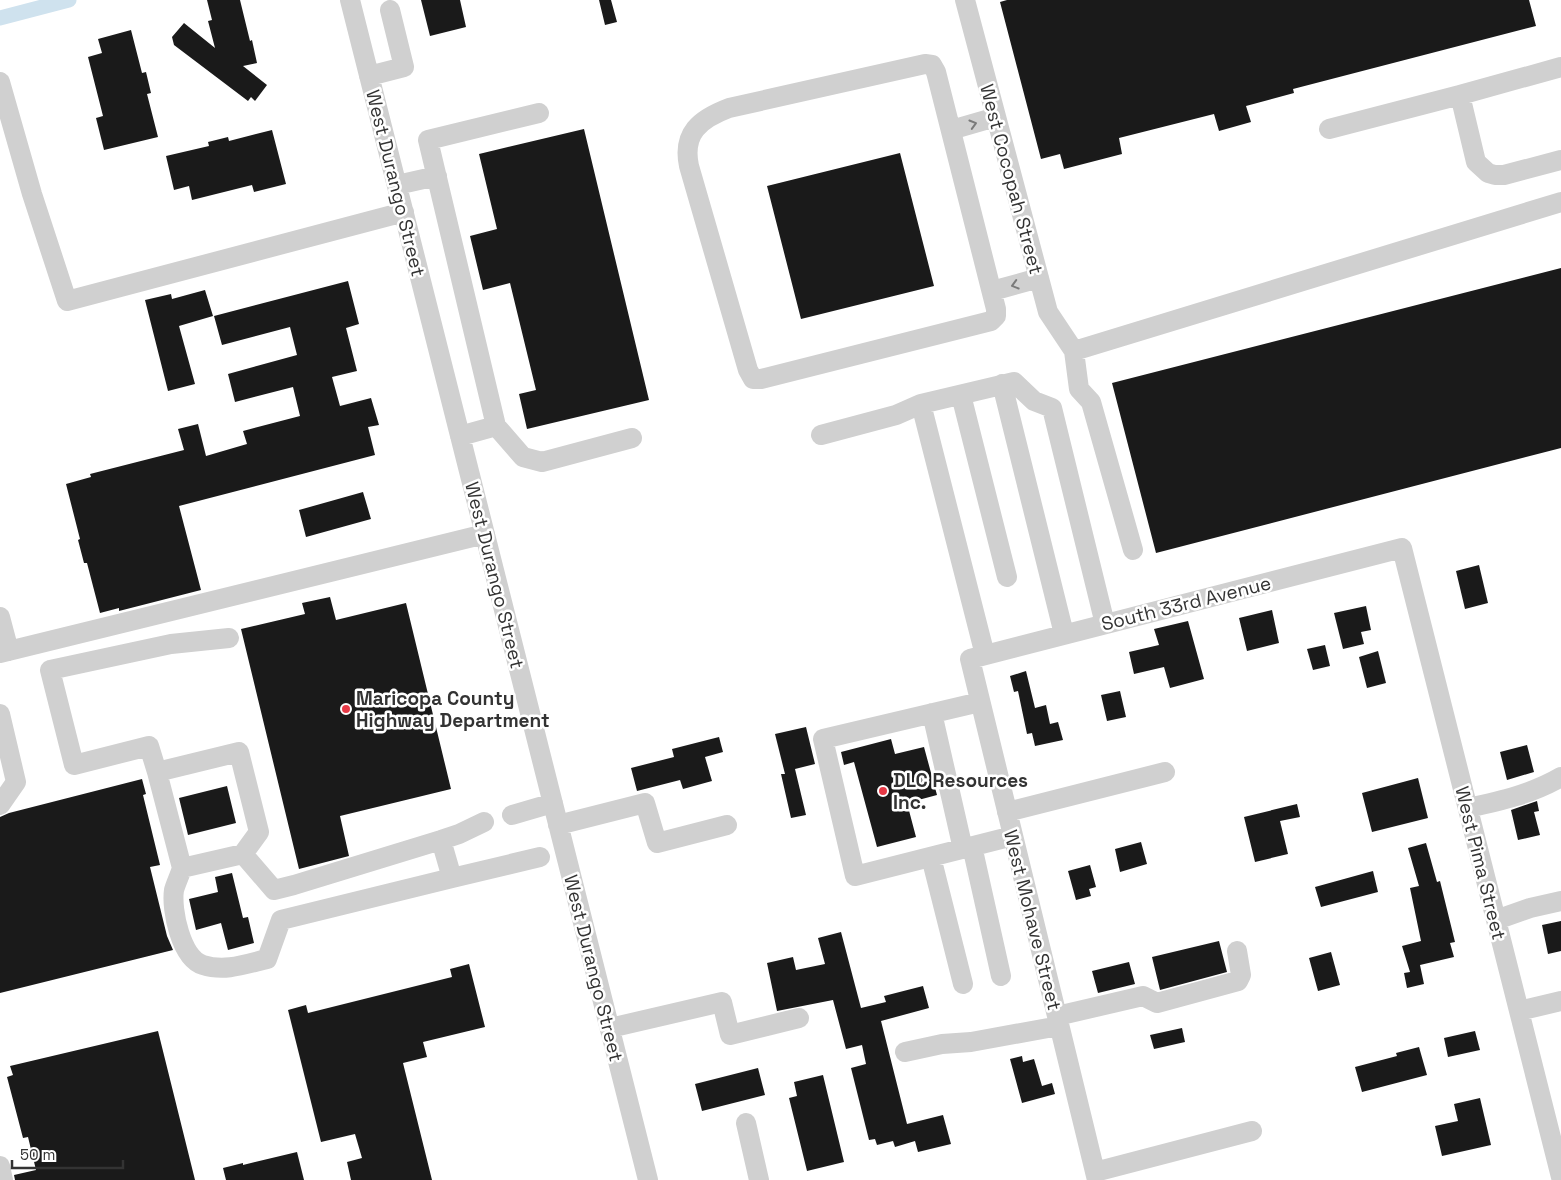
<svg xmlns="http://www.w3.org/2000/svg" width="1561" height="1180" font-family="'Space Grotesk',sans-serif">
	<rect width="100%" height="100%" fill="#fff"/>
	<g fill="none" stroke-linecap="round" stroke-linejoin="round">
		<path stroke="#cfe2ee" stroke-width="15" d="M 0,18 L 69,0"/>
	</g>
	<path fill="#1a1a1a" d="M 207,0 L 240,0 L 250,41 L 252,40 L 257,63 L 243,66 L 267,85 L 255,101 L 251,97 L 248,101 L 174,45 L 172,37 L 184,23 L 215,48 L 208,21 L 212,20 Z
		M 421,0 L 460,0 L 466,27 L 430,36 Z
		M 599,0 L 611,0 L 617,22 L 605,25 Z
		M 1007,0 L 1529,0 L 1536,26 L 1293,89 L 1294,93 L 1246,106 L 1251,122 L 1219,131 L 1214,114 L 1119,138 L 1122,154 L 1064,169 L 1060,154 L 1041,159 L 1000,2 Z
		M 131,30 L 142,73 L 146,72 L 151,93 L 147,94 L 158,137 L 104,150 L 96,118 L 103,116 L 88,57 L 102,53 L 98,39 Z
		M 584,129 L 649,400 L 527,429 L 519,394 L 536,390 L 510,283 L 483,290 L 470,236 L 497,229 L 479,154 Z
		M 272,130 L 286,184 L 254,192 L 252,185 L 192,200 L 189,186 L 174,190 L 166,156 L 209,146 L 208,142 L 228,137 L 229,141 Z
		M 900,153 L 934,286 L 801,319 L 767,186 Z
		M 1561,268 L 1561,448 L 1156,553 L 1112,383 Z
		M 348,281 L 359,324 L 346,328 L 357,371 L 332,377 L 340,406 L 371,398 L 379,425 L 368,427 L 375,455 L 179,506 L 201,590 L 119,611 L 119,608 L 100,613 L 87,563 L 84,563 L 78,540 L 80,539 L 66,484 L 91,477 L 90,474 L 184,450 L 178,429 L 198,424 L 206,456 L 247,444 L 243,431 L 300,416 L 293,387 L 235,402 L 228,374 L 297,355 L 290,327 L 222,345 L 214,316 Z
		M 205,290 L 213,316 L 179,326 L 195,384 L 168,391 L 145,300 L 171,294 L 172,299 Z
		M 363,492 L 371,519 L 306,537 L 299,510 Z
		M 1479,565 L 1488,603 L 1465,609 L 1456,571 Z
		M 330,597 L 336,620 L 406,603 L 451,789 L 340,816 L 349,856 L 299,869 L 241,629 L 305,614 L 302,603 Z
		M 1366,606 L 1371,630 L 1361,632 L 1364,644 L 1343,649 L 1334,613 Z
		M 1272,610 L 1279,643 L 1247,651 L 1239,618 Z
		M 1188,621 L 1204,679 L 1170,688 L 1164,667 L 1134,674 L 1129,652 L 1159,645 L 1154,629 Z
		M 1325,645 L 1330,666 L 1313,670 L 1307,649 Z
		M 1378,651 L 1386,683 L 1367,688 L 1359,657 Z
		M 1026,671 L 1035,708 L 1046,705 L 1050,724 L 1058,722 L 1063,740 L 1035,746 L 1032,733 L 1027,734 L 1018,691 L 1014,692 L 1010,676 Z
		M 1120,691 L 1126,717 L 1107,721 L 1101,695 Z
		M 806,727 L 815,764 L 795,769 L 806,815 L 791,818 L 781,774 L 785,774 L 775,734 Z
		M 719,737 L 723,752 L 705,757 L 712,781 L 683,789 L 680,780 L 637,791 L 631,768 L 674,757 L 672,749 Z
		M 891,739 L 895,754 L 924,747 L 937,795 L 907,803 L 916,837 L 877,847 L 854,762 L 844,765 L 841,752 Z
		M 1527,745 L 1534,772 L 1507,780 L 1500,752 Z
		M 1418,778 L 1428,818 L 1372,832 L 1362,793 Z
		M 142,779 L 146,794 L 143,795 L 160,865 L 150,867 L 167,936 L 173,950 L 0,993 L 0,817 L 9,813 Z
		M 227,786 L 236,823 L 188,835 L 179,798 Z
		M 1537,801 L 1539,811 L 1534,812 L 1540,835 L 1518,840 L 1511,810 Z
		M 1297,804 L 1300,817 L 1280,821 L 1288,854 L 1255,862 L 1244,817 Z
		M 1141,842 L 1147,864 L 1120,872 L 1115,849 Z
		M 1426,843 L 1437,882 L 1440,881 L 1455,942 L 1450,943 L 1454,957 L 1420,965 L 1424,984 L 1407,988 L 1404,973 L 1410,972 L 1402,946 L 1421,941 L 1410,888 L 1419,886 L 1408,848 Z
		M 1090,865 L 1096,887 L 1089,889 L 1091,896 L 1076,900 L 1068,871 Z
		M 1373,871 L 1378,892 L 1321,907 L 1315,887 Z
		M 232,873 L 243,918 L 248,917 L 254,943 L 228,950 L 221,923 L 196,930 L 189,899 L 218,892 L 215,877 Z
		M 1561,921 L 1561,951 L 1548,954 L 1542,925 Z
		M 841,932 L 861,1008 L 886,1002 L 884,996 L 923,986 L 929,1008 L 881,1021 L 907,1124 L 943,1115 L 951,1144 L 918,1152 L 915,1141 L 895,1147 L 893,1141 L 877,1145 L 875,1139 L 869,1140 L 851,1068 L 866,1064 L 862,1045 L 846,1049 L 833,1000 L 777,1011 L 767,963 L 793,957 L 796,970 L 825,964 L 818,938 Z
		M 1219,941 L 1227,972 L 1160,990 L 1152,957 Z
		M 1331,952 L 1340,985 L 1318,991 L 1309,958 Z
		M 1129,962 L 1135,984 L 1098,993 L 1092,971 Z
		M 469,964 L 485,1027 L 423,1042 L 427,1057 L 403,1063 L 432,1180 L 351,1180 L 347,1162 L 362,1158 L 355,1134 L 321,1142 L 288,1010 L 306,1005 L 308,1013 L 452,977 L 450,969 Z
		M 1182,1028 L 1185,1042 L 1154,1049 L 1150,1035 Z
		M 158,1031 L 195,1180 L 15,1180 L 14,1175 L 36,1170 L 28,1137 L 23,1138 L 7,1077 L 13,1075 L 10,1066 Z
		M 1475,1031 L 1480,1050 L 1448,1057 L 1444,1038 Z
		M 1419,1047 L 1427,1075 L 1362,1092 L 1355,1067 L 1397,1056 L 1396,1053 Z
		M 1022,1056 L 1023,1062 L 1034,1059 L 1042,1086 L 1052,1083 L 1055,1094 L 1022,1103 L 1010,1059 Z
		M 758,1068 L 765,1095 L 702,1111 L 695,1084 Z
		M 823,1075 L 844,1162 L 807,1171 L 789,1098 L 797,1096 L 794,1082 Z
		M 1480,1098 L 1491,1145 L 1442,1156 L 1435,1126 L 1458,1121 L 1454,1104 Z
		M 297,1152 L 304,1180 L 226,1180 L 223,1168 L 243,1163 L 243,1165 Z"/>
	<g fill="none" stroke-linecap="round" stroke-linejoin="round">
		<path stroke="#d0d0d0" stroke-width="20" d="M 350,0 L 648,1180
			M 965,0 L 1048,312 L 1074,351 L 1079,389 L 1091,402 L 1133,550
			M 925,64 L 932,65 L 936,72 L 996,309 L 996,316 L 991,321 L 761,379 L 753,379 L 748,370 L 689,166 C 682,133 700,119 729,108 Z
			M 1561,67 L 1460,95 L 1476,162 L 1488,173 L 1495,175 L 1504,175 L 1561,160
			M 369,76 L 404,67 L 390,10
			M 0,82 L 32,194 L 67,301 L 404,212
			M 539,113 L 428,140 L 496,426 L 523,457 L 542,462 L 632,438
			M 1329,129 L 1460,95
			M 951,130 L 996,117
			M 397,185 L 437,176
			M 992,291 L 1039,278
			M 1074,351 L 1561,202
			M 1002,384 L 1064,634
			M 961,395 L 1007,577
			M 821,435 L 896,415 L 921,404
			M 460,436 L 496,426
			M 0,617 L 9,651
			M 0,653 L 485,534
			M 985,655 L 921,404 L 1014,382 L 1034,401 L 1052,408 L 1105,624
			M 980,702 L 823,739 L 855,876 L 1013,836
			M 932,713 L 963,849
			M 0,714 L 16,782 L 0,805
			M 157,772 L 149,746 L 74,765 L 50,670 L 171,644 L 229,638
			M 1468,808 C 1500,801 1532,794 1561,777
			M 1007,812 L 1165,772
			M 512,815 L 553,803
			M 558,825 L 645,803 L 657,843 L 727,825
			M 972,846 L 1001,976
			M 243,854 L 259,832 L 239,752 L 157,772 L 182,868 L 243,854 L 274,890 L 294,885 L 441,840 L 459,834 L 484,822
			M 931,857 L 963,984
			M 182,868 C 180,875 176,883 174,890 C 171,910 181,958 203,965 C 225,972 246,964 267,959 L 281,920 L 452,878 L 441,840
			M 452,878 L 540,857
			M 1496,920 L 1530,908 L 1561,901
			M 1519,1011 L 1561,1001
			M 1057,1016 L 1143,996 L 1157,1003 L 1238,981 L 1241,975 L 1237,951
			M 610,1028 L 722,1002 L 730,1035 L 799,1018
			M 905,1052 L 942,1044 L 971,1042 L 1059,1026
			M 746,1123 L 759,1180
			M 0,1166 L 3,1180
			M 1095,1172 L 1252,1131
			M 1097,1180 L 970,659 L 1402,548 L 1561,1177"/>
	</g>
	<defs><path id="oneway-chevron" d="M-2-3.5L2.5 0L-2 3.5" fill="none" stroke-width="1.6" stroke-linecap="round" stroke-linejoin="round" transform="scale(1.25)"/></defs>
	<g stroke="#7a7a7a">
		<use href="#oneway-chevron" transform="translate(973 124) rotate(-16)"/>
		<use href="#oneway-chevron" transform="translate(1015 285) rotate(164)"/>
	</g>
	<g fill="#e63946" stroke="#fff" stroke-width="2">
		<circle cx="346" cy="709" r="5"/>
		<circle cx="883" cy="791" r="5"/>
	</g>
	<g text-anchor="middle" stroke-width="5" stroke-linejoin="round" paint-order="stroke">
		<g font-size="19" fill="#333" stroke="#fff">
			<text transform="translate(1012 179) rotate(75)" y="7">West Cocopah Street</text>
			<text transform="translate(396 183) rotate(76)" y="7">West Durango Street</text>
			<text transform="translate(495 575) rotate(76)" y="7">West Durango Street</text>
			<text transform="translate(1186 603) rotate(-14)" y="7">South 33rd Avenue</text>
			<text transform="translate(1481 863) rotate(76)" y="7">West Pima Street</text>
			<text transform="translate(1033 920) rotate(76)" y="7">West Mohave Street</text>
			<text transform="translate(594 968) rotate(76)" y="7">West Durango Street</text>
		</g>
		<g font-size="19" font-weight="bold" fill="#333" stroke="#fff" text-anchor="start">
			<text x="356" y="705">Maricopa County<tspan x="356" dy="22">Highway Department</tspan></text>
			<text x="893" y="787">DLC Resources<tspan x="893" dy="22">Inc.</tspan></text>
		</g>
	</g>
	<path d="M12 1160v8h111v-8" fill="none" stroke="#333333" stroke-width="2.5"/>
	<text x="20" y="1160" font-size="15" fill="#333333" stroke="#ffffff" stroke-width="4" paint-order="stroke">50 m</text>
</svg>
